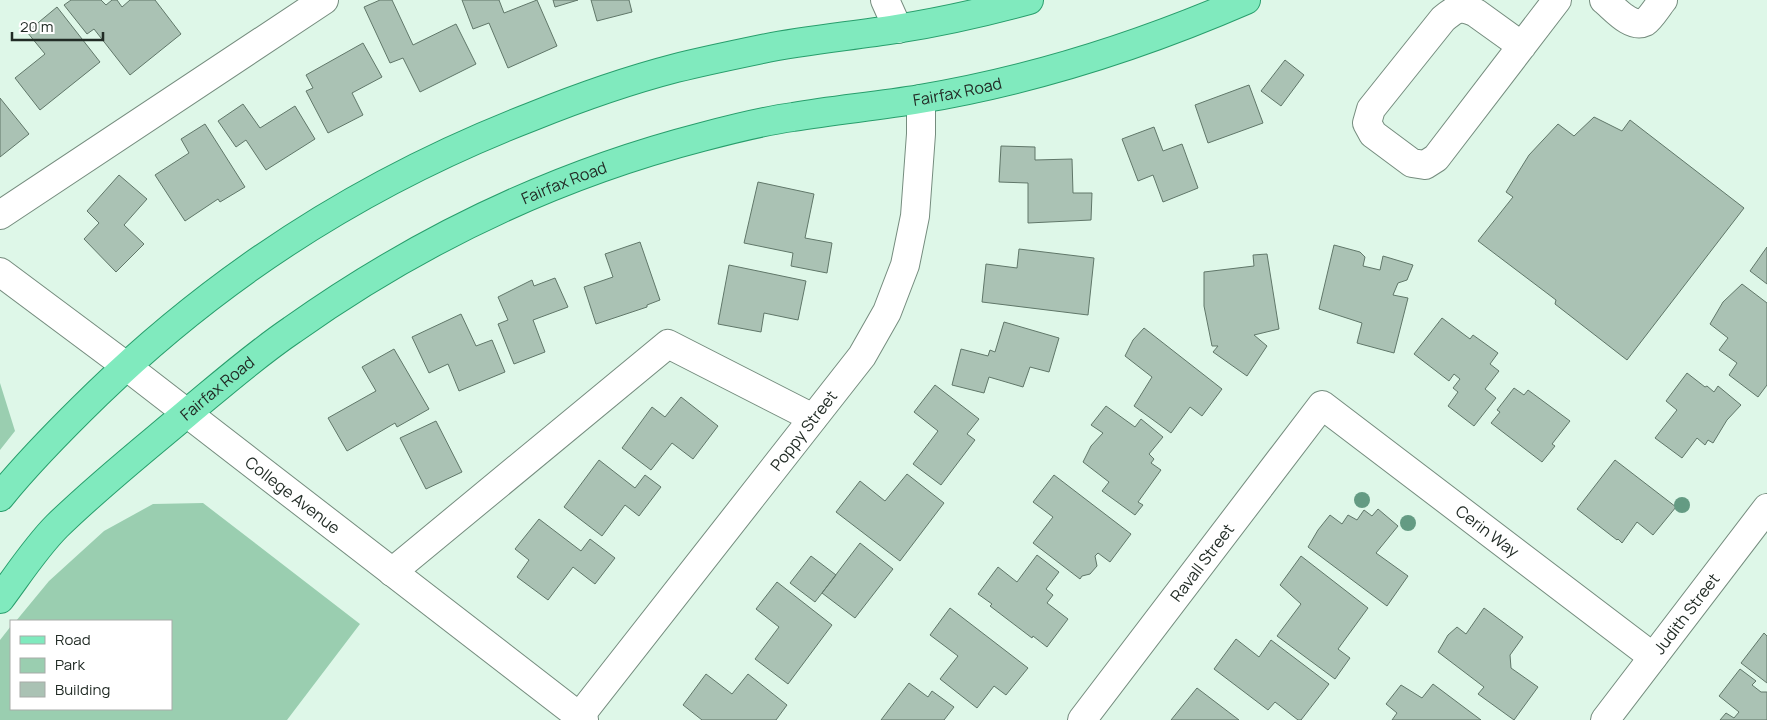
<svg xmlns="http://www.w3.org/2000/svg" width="1767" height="720" font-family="Manrope,sans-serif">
	<rect width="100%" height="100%" fill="#def7e8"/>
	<path fill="#9aceb0" d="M 0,383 L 15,431 L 0,450 Z
		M 203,503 L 360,624 L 287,720 L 0,720 L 0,640 L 11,626 L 11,709 L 171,709 L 171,621 L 16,621 L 49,581 L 104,531 L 153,504 Z"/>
	<path fill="#aac2b4" stroke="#607769" d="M 71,0 L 101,0 L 106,5 L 112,0 L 117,0 L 122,7 L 130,0 L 155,0 L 181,34 L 130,75 L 94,29 L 87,34 L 64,5 Z
		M 380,0 L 392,0 L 413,45 L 456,24 L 476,64 L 420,92 L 403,58 L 390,63 L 364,7 Z
		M 462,0 L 499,0 L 504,13 L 537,0 L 557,46 L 508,68 L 489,23 L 473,29 Z
		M 553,0 L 578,0 L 555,7 Z
		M 591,0 L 629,0 L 632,12 L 597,21 Z
		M 57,7 L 100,62 L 40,110 L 15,78 L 45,54 L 27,32 Z
		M 363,43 L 382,77 L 352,93 L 363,115 L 328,133 L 306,91 L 313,88 L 306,75 Z
		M 1285,60 L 1304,75 L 1281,106 L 1261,91 Z
		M 1249,85 L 1263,123 L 1208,143 L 1195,105 Z
		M 0,98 L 29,134 L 0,157 Z
		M 243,104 L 260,128 L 295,106 L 315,139 L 266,170 L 246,140 L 236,147 L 218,121 Z
		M 1594,117 L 1622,131 L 1630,120 L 1744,208 L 1627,360 L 1555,304 L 1556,300 L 1478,241 L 1513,197 L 1506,192 L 1529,155 L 1558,124 L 1574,136 Z
		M 205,124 L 245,187 L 220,202 L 218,199 L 185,221 L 155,175 L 189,153 L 181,139 Z
		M 1154,127 L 1163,151 L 1182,144 L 1198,188 L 1163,202 L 1153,175 L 1138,181 L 1122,139 Z
		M 1001,146 L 1035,147 L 1035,160 L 1072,159 L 1073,193 L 1092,193 L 1091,220 L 1028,223 L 1028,183 L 999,182 Z
		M 119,175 L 147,199 L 124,225 L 144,244 L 116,272 L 84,239 L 99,223 L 87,211 Z
		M 758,182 L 814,194 L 805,238 L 832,243 L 827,273 L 791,266 L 793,253 L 744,243 Z
		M 640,242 L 660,300 L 647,305 L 647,307 L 596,324 L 584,287 L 613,277 L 605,254 Z
		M 1334,245 L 1360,252 L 1365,257 L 1363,266 L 1380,270 L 1383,256 L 1413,265 L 1407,280 L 1398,283 L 1393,295 L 1408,298 L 1394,353 L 1357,343 L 1362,323 L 1319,309 Z
		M 1767,247 L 1767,284 L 1750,271 Z
		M 1019,249 L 1094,258 L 1088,315 L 982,302 L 986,264 L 1017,268 Z
		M 1267,254 L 1279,329 L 1254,335 L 1267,346 L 1247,376 L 1213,352 L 1218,346 L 1212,346 L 1204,306 L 1204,272 L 1254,266 L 1253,255 Z
		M 729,265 L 806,281 L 798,320 L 764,313 L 761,332 L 718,324 Z
		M 555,278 L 568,307 L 533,320 L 545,352 L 514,364 L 498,324 L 508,320 L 498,297 L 532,280 L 534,286 Z
		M 1742,284 L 1767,303 L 1767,385 L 1758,397 L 1729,375 L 1737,363 L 1719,350 L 1728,338 L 1710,324 L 1723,302 Z
		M 461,314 L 476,346 L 492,340 L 505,372 L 459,391 L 448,364 L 429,373 L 412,337 Z
		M 1442,318 L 1470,339 L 1473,335 L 1498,353 L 1490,364 L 1499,371 L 1485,389 L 1496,398 L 1474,426 L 1448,406 L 1458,392 L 1453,388 L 1460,379 L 1454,374 L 1449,381 L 1414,354 Z
		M 1004,322 L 1059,338 L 1049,372 L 1030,367 L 1023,387 L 989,377 L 984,393 L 952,385 L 961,349 L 988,356 L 990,350 L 995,352 Z
		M 1144,328 L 1222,389 L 1202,416 L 1190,407 L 1171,433 L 1134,406 L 1152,377 L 1125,356 L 1133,340 Z
		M 394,349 L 429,409 L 397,427 L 395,423 L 347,451 L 328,418 L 376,391 L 362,367 Z
		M 1687,373 L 1705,387 L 1707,386 L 1714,392 L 1718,386 L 1741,405 L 1727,420 L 1713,443 L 1708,440 L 1705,445 L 1697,438 L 1682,458 L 1655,438 L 1677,410 L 1666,401 Z
		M 935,385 L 979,419 L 967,434 L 975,440 L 941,485 L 913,464 L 938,431 L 914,412 Z
		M 1514,388 L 1524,395 L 1528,390 L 1570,421 L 1552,444 L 1555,446 L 1542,462 L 1491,423 L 1500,412 L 1497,410 Z
		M 681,397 L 718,426 L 693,459 L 672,443 L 651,470 L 622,448 L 652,407 L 665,417 Z
		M 1106,406 L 1135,427 L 1141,419 L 1163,437 L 1149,454 L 1154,459 L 1151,463 L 1161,470 L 1138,502 L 1143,505 L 1135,515 L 1102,491 L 1109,482 L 1083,462 L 1091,446 L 1103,433 L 1091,425 Z
		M 436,421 L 462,472 L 426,489 L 400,438 Z
		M 599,460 L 635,488 L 645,475 L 661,487 L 639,516 L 625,505 L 602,536 L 564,507 Z
		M 1615,460 L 1676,507 L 1653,535 L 1637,522 L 1622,543 L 1618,539 L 1617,540 L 1577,509 Z
		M 907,474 L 944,503 L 900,561 L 836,512 L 860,481 L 885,501 Z
		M 1054,475 L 1131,534 L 1110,562 L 1098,553 L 1095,556 L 1097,566 L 1090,574 L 1082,576 L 1080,579 L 1033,543 L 1053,517 L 1033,502 Z
		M 1378,509 L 1398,526 L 1376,553 L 1408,576 L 1387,606 L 1308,547 L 1318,530 L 1330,515 L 1342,524 L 1348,515 L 1357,520 L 1364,510 L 1372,516 Z
		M 539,519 L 581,551 L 590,539 L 615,558 L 595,584 L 573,567 L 548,600 L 517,577 L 529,560 L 515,549 Z
		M 860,543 L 893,569 L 855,618 L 822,593 Z
		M 1037,555 L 1059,572 L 1046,589 L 1053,595 L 1047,603 L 1068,619 L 1047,647 L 1033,636 L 1032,638 L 990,606 L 992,604 L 978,594 L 998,567 L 1017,582 Z
		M 811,556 L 836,575 L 815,602 L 790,583 Z
		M 1301,556 L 1368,608 L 1338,649 L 1350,658 L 1335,679 L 1277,636 L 1301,604 L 1280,585 Z
		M 777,582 L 832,625 L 788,684 L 755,659 L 779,627 L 756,609 Z
		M 950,608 L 1028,668 L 1006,695 L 994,686 L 977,708 L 940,679 L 958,656 L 930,635 Z
		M 1484,608 L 1523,637 L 1510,655 L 1511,668 L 1538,687 L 1514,720 L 1478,694 L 1484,687 L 1438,652 L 1448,635 L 1457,627 L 1466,634 Z
		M 1764,633 L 1767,636 L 1767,683 L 1741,663 Z
		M 1236,639 L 1259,657 L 1271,640 L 1329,684 L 1301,720 L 1298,720 L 1275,702 L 1268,710 L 1214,669 Z
		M 1740,669 L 1756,681 L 1752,685 L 1761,692 L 1767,692 L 1767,720 L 1720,720 L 1726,713 L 1734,718 L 1739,712 L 1719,696 Z
		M 706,674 L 732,694 L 748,674 L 787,705 L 776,720 L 702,720 L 683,705 Z
		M 909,683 L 928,697 L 932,691 L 954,707 L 944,720 L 881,720 Z
		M 1433,684 L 1481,720 L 1392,720 L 1397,713 L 1386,704 L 1401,685 L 1422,698 Z
		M 1197,688 L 1239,720 L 1171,720 Z"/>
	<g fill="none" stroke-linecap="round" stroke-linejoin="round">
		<g stroke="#758c7e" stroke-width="30">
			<g id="minor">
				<path d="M 885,0 L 898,29"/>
				<path d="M 1604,0 C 1614,8 1631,29 1645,22 C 1651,18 1658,6 1663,0"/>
				<path d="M 1522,46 L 1476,13 C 1460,5 1455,9 1443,19 L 1371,109 L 1367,123 L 1373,134 L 1412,163 L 1425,165 L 1436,158 L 1557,0"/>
				<path d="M 0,215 L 324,0"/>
				<path id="s1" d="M 0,272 L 126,366 L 584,720"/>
				<path d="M 392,572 L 668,344 L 813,418"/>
				<path id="s2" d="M 579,717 L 862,356 L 887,312 L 905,265 L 915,216 L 921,134 L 921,99"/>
				<path id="s3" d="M 1082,720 L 1322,405 L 1653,657"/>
				<path id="s4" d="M 1605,720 L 1767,508"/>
			</g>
		</g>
		<g stroke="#289e6c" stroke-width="30">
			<g id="major">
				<path d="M 0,497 C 29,461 63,427 97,394 C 222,273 368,180 531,117 C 578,98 626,81 676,68 C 704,61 733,55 762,49 C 806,40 852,36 896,29 C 941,22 985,12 1029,0"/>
				<path id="s5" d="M 0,599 C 18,575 36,547 57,526 C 98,486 142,451 186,414 C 221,385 255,355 292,330 C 416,242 555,175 702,137 C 732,129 763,121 793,117 C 835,110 878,106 920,99 C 1034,80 1140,46 1246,0"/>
			</g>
		</g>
		<use href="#minor" stroke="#fff" stroke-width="28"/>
		<use href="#major" stroke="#80eabe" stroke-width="28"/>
	</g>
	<g fill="#649b83">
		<circle cx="1362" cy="500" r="8"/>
		<circle cx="1682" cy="505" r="8"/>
		<circle cx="1408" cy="523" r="8"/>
	</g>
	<g text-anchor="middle" stroke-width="5" stroke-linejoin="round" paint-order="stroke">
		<g font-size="16" fill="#222c26" stroke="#fff">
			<text dy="6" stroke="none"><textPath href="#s5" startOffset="1114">Fairfax Road</textPath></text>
			<text dy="6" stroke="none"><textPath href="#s5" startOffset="709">Fairfax Road</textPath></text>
			<text dy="6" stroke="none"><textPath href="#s5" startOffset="304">Fairfax Road</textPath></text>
			<text dy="6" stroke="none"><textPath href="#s2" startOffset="364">Poppy Street</textPath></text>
			<text dy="6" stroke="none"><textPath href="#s1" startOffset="368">College Avenue</textPath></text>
			<text dy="6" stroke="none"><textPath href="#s3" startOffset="604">Cerin Way</textPath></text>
			<text dy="6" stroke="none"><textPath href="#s3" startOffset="198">Ravall Street</textPath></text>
			<text dy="6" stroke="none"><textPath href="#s4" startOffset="134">Judith Street</textPath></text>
		</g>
	</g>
	<rect x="10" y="620" width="162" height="90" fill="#ffffff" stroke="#a7aba8"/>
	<rect x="20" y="636" width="25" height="8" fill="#80eabe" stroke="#a7aba8"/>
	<text x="55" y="645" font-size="15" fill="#222c26">Road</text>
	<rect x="20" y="658" width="25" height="15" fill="#9aceb0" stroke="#a7aba8"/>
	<text x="55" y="670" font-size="15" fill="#222c26">Park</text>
	<rect x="20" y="682" width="25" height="15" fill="#aac2b4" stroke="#a7aba8"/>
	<text x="55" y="695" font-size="15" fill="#222c26">Building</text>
	<path d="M12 32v8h91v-8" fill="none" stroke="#222c26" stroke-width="2.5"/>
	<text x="20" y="32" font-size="15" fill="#222c26" stroke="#ffffff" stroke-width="4" paint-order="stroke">20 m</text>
</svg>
